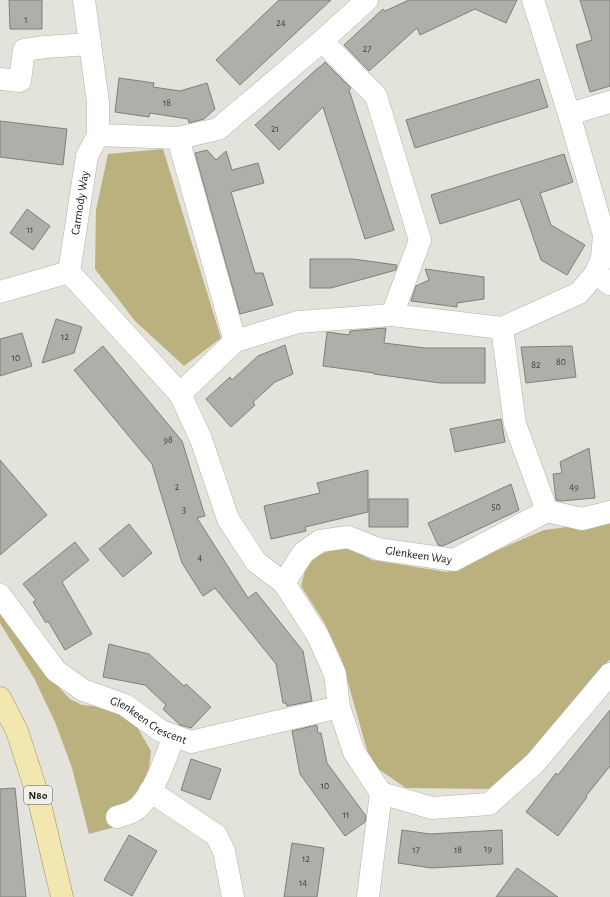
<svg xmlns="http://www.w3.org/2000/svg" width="610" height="897" font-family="'Alegreya Sans',sans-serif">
	<rect width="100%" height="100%" fill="#e3e2db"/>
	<path fill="#bab17f" d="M 163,149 L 221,338 L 184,366 L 135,321 L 95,269 L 96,210 L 108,154 Z
		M 610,519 L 610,659 L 530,759 L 492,789 L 406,788 L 371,764 L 341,658 L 324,622 L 301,586 L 305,571 L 314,558 L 328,551 L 346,547 L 372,560 L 447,572 L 544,530 L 583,525 Z
		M 0,603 L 50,678 L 70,699 L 82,705 L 102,707 L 121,715 L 136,725 L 151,751 L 149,769 L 144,785 L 131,800 L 110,810 L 115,827 L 89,834 L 72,768 L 55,722 L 34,678 L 0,623 Z"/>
	<path fill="#b0aea8" stroke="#807f79" d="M 9,0 L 42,0 L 42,29 L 10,29 Z
		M 279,0 L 331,0 L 240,85 L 216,60 Z
		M 409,0 L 517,0 L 506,23 L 475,9 L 420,35 L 417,28 L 369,71 L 344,45 L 383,9 L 385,11 Z
		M 580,0 L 610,0 L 610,86 L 590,92 L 576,45 L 592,40 Z
		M 325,62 L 351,88 L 349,90 L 394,230 L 365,239 L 323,107 L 279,150 L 255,125 L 319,67 L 320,67 Z
		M 119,78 L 154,83 L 153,87 L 180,91 L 207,83 L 215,109 L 204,119 L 189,123 L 188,119 L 150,113 L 149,117 L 115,112 Z
		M 539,79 L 548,107 L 415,148 L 406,120 Z
		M 0,121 L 67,129 L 63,165 L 0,157 Z
		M 207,150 L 216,160 L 226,151 L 232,170 L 258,163 L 264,183 L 231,192 L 255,273 L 263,273 L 273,305 L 240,314 L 195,153 Z
		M 564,154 L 573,182 L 540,193 L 551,225 L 585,245 L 567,275 L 541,260 L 520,199 L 440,224 L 431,195 Z
		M 27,209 L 50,226 L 33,250 L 10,233 Z
		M 310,259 L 353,259 L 397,265 L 396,270 L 331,288 L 310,288 Z
		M 425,269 L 484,277 L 484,299 L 457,303 L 457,307 L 411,301 L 416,286 L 429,280 Z
		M 56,319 L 82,327 L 74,353 L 42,363 Z
		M 386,328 L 384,343 L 425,348 L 485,348 L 485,383 L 440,383 L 374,374 L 374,373 L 323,366 L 327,332 L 349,335 L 350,331 Z
		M 22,333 L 32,366 L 0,376 L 0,339 Z
		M 285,345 L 293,374 L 275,382 L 253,402 L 255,405 L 231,427 L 206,399 L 230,377 L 232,380 L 258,356 Z
		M 103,346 L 182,441 L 205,516 L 197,518 L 248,598 L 256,592 L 303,651 L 312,701 L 287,706 L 286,703 L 283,703 L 276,664 L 215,588 L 203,596 L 182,563 L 152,464 L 74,370 Z
		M 572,346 L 576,377 L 526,383 L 521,347 Z
		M 501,419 L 505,442 L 455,452 L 450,429 Z
		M 589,448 L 595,498 L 561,501 L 556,500 L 553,474 L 562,473 L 560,462 Z
		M 0,460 L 47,515 L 0,555 Z
		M 368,470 L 368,512 L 305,527 L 306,531 L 271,539 L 264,506 L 320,493 L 317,483 Z
		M 511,484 L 519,510 L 443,546 L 438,545 L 428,523 Z
		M 369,499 L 408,499 L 408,527 L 369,527 Z
		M 129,524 L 152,553 L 123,577 L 99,549 Z
		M 75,542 L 89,560 L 62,582 L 92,634 L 65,650 L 48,621 L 46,623 L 33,602 L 36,600 L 23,584 Z
		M 109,644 L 149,654 L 184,686 L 186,684 L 211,707 L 191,728 L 180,725 L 163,709 L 166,705 L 145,685 L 103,677 Z
		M 610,710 L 610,766 L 586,796 L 587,797 L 558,836 L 526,812 L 556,773 L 558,775 Z
		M 317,725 L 318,733 L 321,733 L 327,763 L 366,816 L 365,822 L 345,836 L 300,774 L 292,731 Z
		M 191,759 L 221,769 L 210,800 L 181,790 Z
		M 15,788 L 26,897 L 0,897 L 0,789 Z
		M 402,830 L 430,834 L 502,830 L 503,864 L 431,868 L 398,863 Z
		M 129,835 L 157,851 L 132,896 L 104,880 Z
		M 292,843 L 324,848 L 317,897 L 284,897 Z
		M 517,868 L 558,897 L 496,897 Z"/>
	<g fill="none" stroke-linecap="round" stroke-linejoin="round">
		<g stroke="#b2b1aa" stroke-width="23">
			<g id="minor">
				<path d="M 533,0 L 569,114 L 610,102"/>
				<path d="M 322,41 L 376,96 L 420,240 L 392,315"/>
				<path d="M 0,79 L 20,81 L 24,50 L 45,47 L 90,44"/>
				<path d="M 569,114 L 604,235 L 602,258 L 596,273"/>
				<path d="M 98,135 L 178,138 L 218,129 L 322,41 L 367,0"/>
				<path d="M 178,138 L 235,341"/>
				<path d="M 69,272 L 180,394 L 235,341 L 298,322 L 392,315 L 502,328 L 579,293 L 596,273 L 610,284"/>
				<path id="s1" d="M 69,272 L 87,156 L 98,135 L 98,102 L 84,0"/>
				<path d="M 0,292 L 69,272"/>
				<path d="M 502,328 L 515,424 L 547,511"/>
				<path d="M 180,394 L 201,439 L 228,519 L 256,562 L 284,583 L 318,636 L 335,674 L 339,707 L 354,752 L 381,793"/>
				<path id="s2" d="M 284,583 L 303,553 L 320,541 L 348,537 L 378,549 L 454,560 L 547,511 L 582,519 L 610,512"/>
				<path id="s3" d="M 0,595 L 56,671 L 83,690 L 125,705 L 161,731 L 191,742 L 339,707"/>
				<path d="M 150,791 L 216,835 L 224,851 L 233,897"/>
				<path d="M 117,817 C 121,816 127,814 132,812 C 153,800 165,758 174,736"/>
				<path d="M 368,897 L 381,793 L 432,808 L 489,804 L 535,763 L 610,674"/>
			</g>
		</g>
		<g stroke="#a09458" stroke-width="23">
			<path id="major" d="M 0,698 L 17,731 L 38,796 L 62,897"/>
		</g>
		<use href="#minor" stroke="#fff" stroke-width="22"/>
		<use href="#major" stroke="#f2e7b0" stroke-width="22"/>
	</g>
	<g text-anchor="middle" stroke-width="3" stroke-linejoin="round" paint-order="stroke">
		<g font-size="10" fill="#3e3e3a">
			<text x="26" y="23">1</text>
			<text x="281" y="26">24</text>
			<text x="367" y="52">27</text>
			<text x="167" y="106">18</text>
			<text x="275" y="132">21</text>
			<text x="30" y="233">11</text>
			<text x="65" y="340">12</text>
			<text x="16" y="361">10</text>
			<text x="561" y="365">80</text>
			<text x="536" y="368">82</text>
			<text x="168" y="443">98</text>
			<text x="177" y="490">2</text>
			<text x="574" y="490">49</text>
			<text x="496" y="510">50</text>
			<text x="184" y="513">3</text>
			<text x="200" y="561">4</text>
			<text x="325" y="789">10</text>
			<text x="346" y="818">11</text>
			<text x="488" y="852">19</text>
			<text x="416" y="853">17</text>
			<text x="458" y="853">18</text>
			<text x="306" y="862">12</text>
			<text x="303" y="886">14</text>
		</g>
		<rect fill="#f0efe8" stroke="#595855" stroke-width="1" x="24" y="786" width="28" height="18" rx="3"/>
		<g font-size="11" font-weight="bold" fill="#181816">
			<text x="38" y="799">N80</text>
		</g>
		<g font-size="12" fill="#181816" stroke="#f0efe8">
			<text dy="4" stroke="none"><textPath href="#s1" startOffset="70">Carmody Way</textPath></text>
			<text dy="4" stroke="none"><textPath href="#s2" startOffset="158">Glenkeen Way</textPath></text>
			<text dy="4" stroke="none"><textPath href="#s3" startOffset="200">Glenkeen Crescent</textPath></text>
		</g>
	</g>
</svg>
